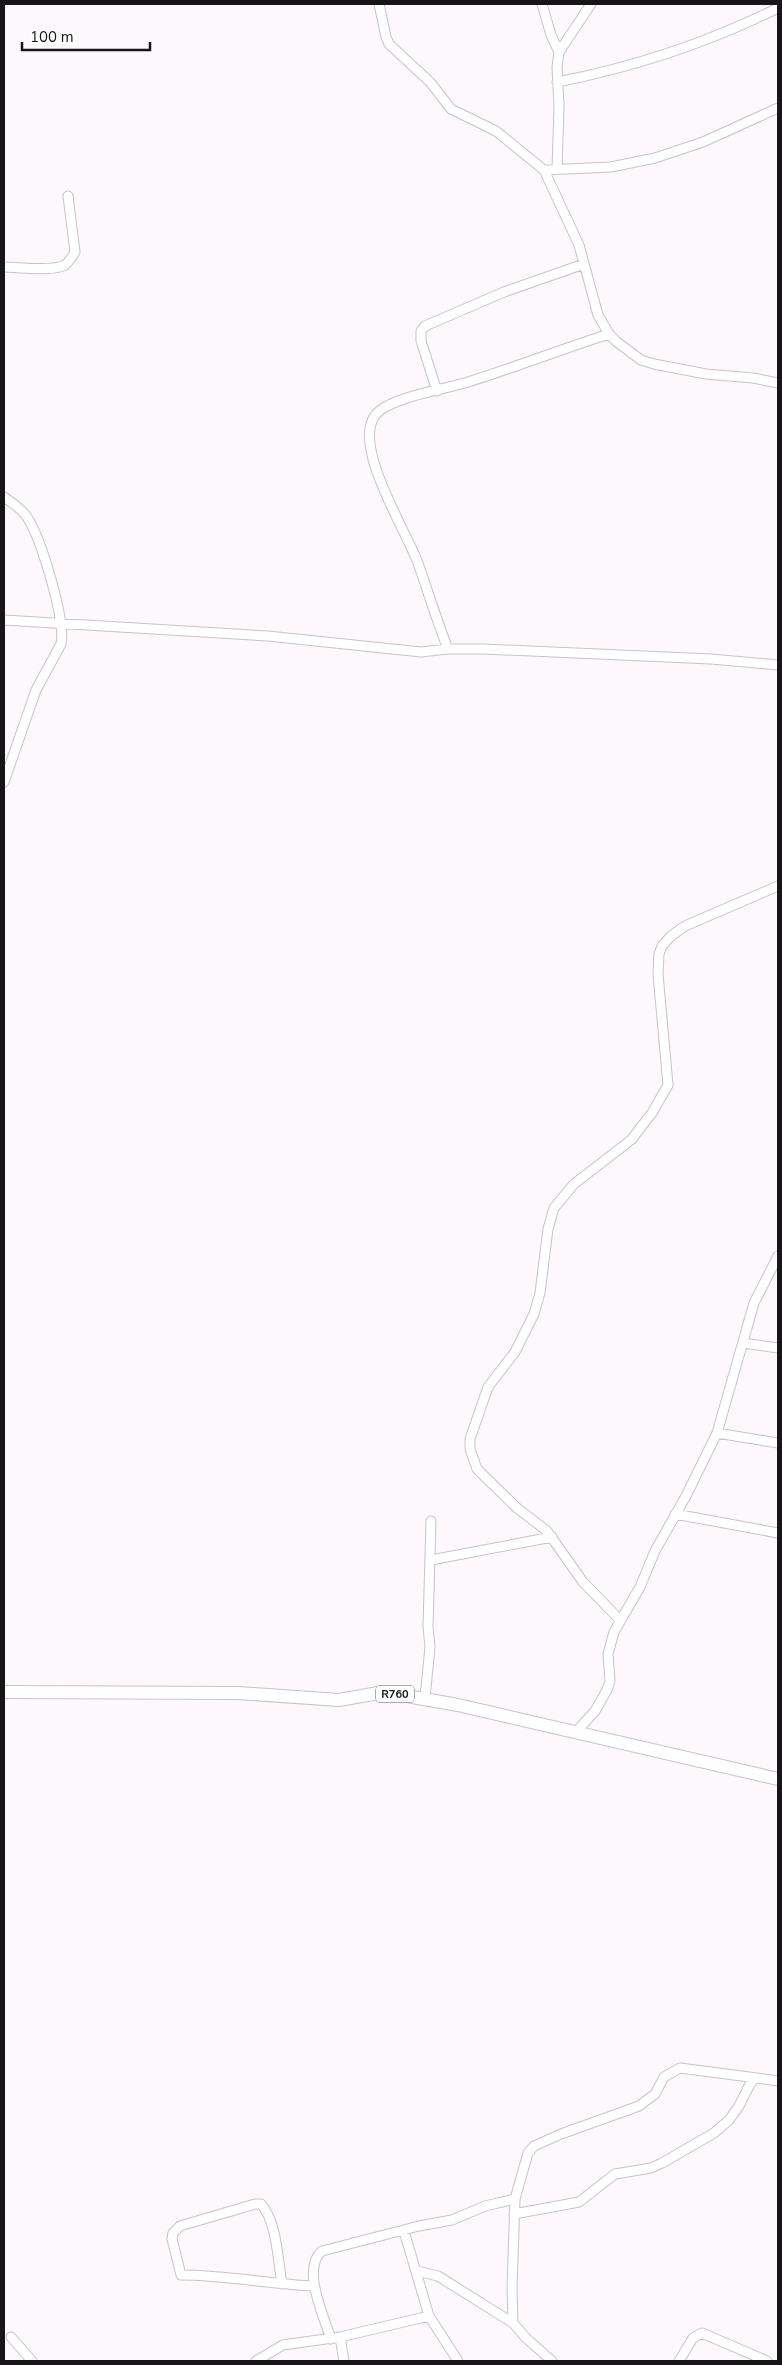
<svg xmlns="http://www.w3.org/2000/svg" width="782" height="2365" font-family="'Nunito Sans',sans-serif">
	<rect width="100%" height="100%" fill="#fdf8fc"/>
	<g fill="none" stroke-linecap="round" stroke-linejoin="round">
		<g stroke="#c8c3c7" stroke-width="11">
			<path id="minor" d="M 379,4 L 386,37 L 389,44 L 430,82 L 451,109 L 496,131 L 544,170 L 579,245 L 598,315 L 609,334 L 617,342 L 641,360 L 654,364 L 706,374 L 753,378 L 778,383
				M 542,4 L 551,35 L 559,52
				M 557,82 C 635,67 707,43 778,8
				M 557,169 L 559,106 L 557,67 L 559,52 L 591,4
				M 544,170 L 611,167 L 655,158 L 703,142 L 778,108
				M 4,267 C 18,267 53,272 65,265 C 69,262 72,257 75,252 L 68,196
				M 437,391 L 421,341 L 421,331 L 425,326 L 504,292 L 584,264
				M 4,497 C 12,503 21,508 27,517 C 41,538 66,621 61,644 L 36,690 L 4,782
				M 4,620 L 268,636 L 421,652 L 448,649 L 483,649 L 711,659 L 778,665
				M 448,649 C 437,621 428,592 418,563 C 405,529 358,455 372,421 C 374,415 380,410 385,407 C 410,394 441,390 468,382 C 516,367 562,349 609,334
				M 743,1343 L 778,1348
				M 717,1433 L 778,1443
				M 675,1514 L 778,1533
				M 431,1560 L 552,1537
				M 620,1620 L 583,1582 L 547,1531 L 517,1508 L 477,1469 L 470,1449 L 470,1439 L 488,1387 L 515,1352 L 534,1314 L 540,1293 L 548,1229 L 554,1208 L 574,1184 L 631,1140 L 652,1113 L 668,1085 L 658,974 L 659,954 L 662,946 L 671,936 L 685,926 L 778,886
				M 425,1698 L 430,1647 L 428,1627 L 431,1521
				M 576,1732 L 595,1711 L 607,1690 L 610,1681 L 608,1654 L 614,1632 L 640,1587 L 655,1551 L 686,1496 L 717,1433 L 754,1303 L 778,1256
				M 514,2214 L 579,2202 L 615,2174 L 651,2168 L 662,2163 L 714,2133 L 729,2120 L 739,2106 L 751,2082 L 757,2078 L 778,2081
				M 404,2231 L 429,2316 L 458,2361
				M 417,2271 L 438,2276 L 513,2323 L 526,2338 L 552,2361
				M 282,2284 C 278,2262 277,2221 261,2204 L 255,2204 L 180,2226 L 173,2233 L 172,2239 L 181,2275 C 226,2275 269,2284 314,2286
				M 513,2323 L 512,2288 L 515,2199 L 528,2153 L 534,2146 L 561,2134 L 639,2106 L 655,2094 L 664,2077 L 680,2068 L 757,2078
				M 11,2337 L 32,2361
				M 340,2337 L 344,2361
				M 331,2339 C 324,2317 301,2268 322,2251 L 419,2226 L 452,2220 L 485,2206 L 515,2199
				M 256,2361 L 283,2345 L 340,2337 L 429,2316
				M 679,2361 L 693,2338 L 702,2333 L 767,2361"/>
		</g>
		<g stroke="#c8c3c7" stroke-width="14">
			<path id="primary" d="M 4,1692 L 238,1693 L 339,1700 L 384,1692 L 458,1705 L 778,1779"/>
		</g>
		<use href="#minor" stroke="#fff" stroke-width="9"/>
		<use href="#primary" stroke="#fff" stroke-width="12"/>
	</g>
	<g text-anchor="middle" stroke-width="4.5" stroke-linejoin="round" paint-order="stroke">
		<rect fill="#fff" stroke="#5d5b5d" stroke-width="1" x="376" y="1685.5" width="38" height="17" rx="4"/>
		<g font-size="11" font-weight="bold" fill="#171517">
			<text x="395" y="1698">R760</text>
		</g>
	</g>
	<rect width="782" height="2365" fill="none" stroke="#171517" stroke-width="10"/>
	<path d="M22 42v8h128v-8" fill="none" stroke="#171517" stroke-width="2.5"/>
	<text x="30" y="42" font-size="15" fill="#171517" stroke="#ffffff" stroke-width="4" paint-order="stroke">100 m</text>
</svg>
